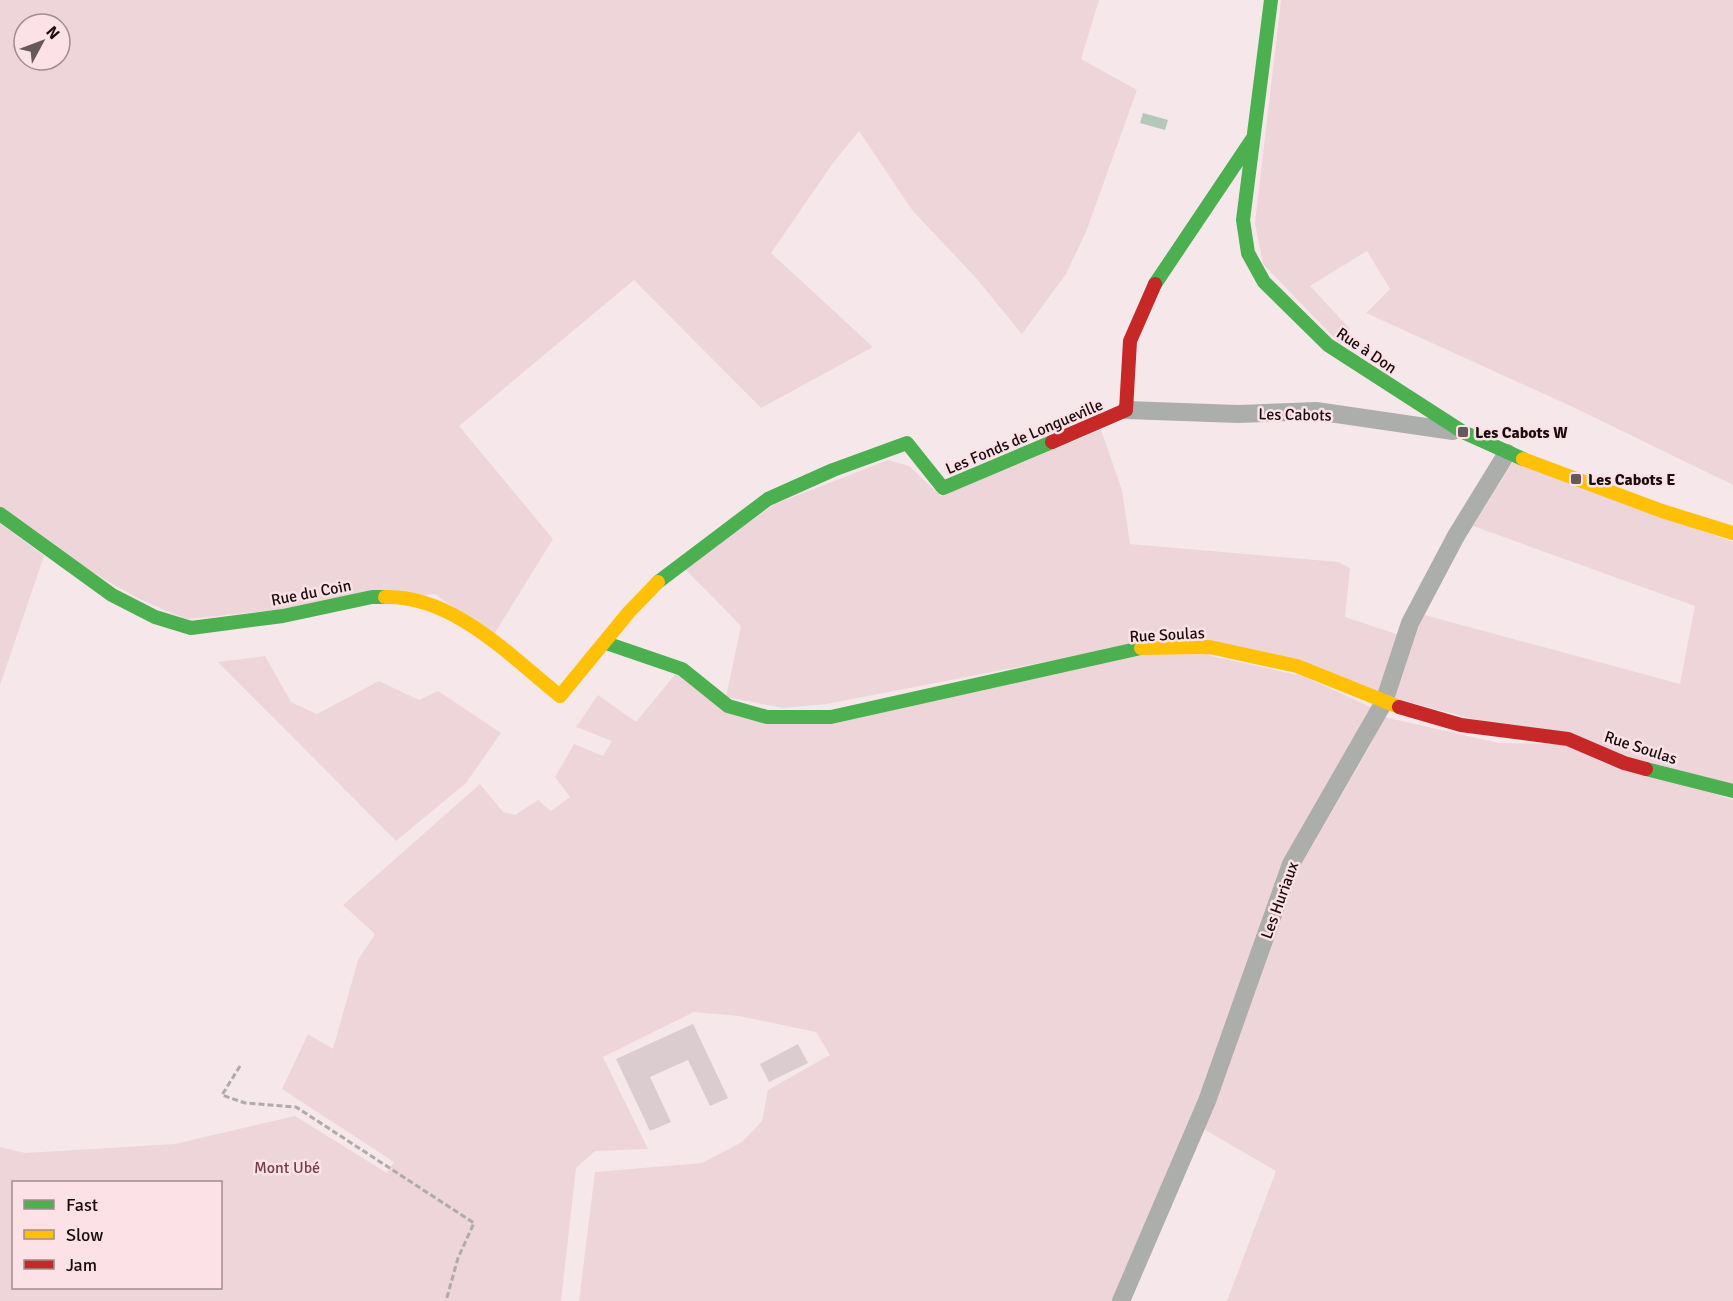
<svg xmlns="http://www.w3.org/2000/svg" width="1733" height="1301" font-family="Signika,sans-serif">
	<rect width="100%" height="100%" fill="#f6e8ea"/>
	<path fill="#eed5da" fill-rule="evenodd" d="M 0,0 L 1099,0 L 1081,59 L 1137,90 L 1086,232 L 1066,274 L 1022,334 L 976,278 L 912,210 L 859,131 L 833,163 L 771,253 L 873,347 L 761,408 L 634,280 L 459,426 L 553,539 L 493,636 L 435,594 L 188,619 C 120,596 59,550 0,509 ZM 24,24 L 60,24 L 60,60 L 24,60 Z
		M 1281,0 L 1733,0 L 1733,485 L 1575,408 L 1366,313 L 1390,289 L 1367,251 L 1310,286 L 1350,329 L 1340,344 L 1263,264 L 1255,223 Z
		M 1101,430 L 1122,490 L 1130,544 L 1338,562 L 1350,568 L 1345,617 L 1399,635 L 1378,693 L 1148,642 L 827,704 L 783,708 L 726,697 L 741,626 L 684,568 L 775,504 L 888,460 L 909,466 L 941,496 Z
		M 1513,462 L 1733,542 L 1733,787 L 1393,698 L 1421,614 L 1680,684 L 1695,606 L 1473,526 Z
		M 0,523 L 44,556 L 0,685 Z
		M 1148,654 L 1213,655 L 1294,672 L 1375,709 L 1285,863 L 1213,1063 L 1117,1301 L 579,1301 L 595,1172 L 702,1163 L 742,1142 L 762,1121 L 768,1090 L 830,1055 L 816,1032 L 739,1016 L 694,1012 L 603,1057 L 648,1149 L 595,1151 L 576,1168 L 561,1301 L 0,1301 L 0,1147 L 25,1153 L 175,1144 L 295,1116 L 387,1173 L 394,1162 L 282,1089 L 308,1034 L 333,1049 L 358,960 L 375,934 L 343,905 L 480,784 L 503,812 L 515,815 L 538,800 L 551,811 L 570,797 L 555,777 L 574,744 L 603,756 L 612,741 L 576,727 L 598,695 L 636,722 L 677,672 L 766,723 ZM 14,1182 L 220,1182 L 220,1288 L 14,1288 Z
		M 265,656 L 291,702 L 317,714 L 379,681 L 419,700 L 438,691 L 501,733 L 466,783 L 396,841 L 218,662 Z
		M 1384,717 L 1499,743 L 1564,744 L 1733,800 L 1733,1301 L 1227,1301 L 1276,1171 L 1202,1128 L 1289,886 L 1370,746 Z"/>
	<path fill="#b4c8ba" d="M 1143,113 L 1168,120 L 1165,130 L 1140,123 Z"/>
	<path fill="#dbcccf" d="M 693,1024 L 728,1098 L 710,1106 L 688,1060 L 650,1077 L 671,1122 L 650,1131 L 616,1059 Z
		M 798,1044 L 808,1063 L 769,1082 L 760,1064 Z"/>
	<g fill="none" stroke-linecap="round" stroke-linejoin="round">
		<path stroke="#aeaba9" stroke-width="3" stroke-dasharray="6 3" stroke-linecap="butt" d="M 240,1066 L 222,1095 L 245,1103 L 296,1107 L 474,1223 L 458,1258 L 446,1301"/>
		<path stroke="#acaeac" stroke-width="18" d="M 1126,410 L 1238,414 L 1316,411 L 1453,431
			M 1121,1301 L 1207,1101 L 1291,864 L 1384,702 L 1410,623 L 1456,536 L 1507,453"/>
		<path stroke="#4caf50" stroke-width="14" d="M 1271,0 L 1243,220 L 1248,253 L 1264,282 L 1328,345 L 1463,432 L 1523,459
			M 1155,284 L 1253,138
			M 0,514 L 112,595 L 155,617 L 191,628 L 283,616 L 372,597 L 385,597
			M 658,582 L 768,499 L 833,470 L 907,443 L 943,488 L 1052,442
			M 606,643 L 682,669 L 728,706 L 767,717 L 831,717 L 1141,648
			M 1646,769 L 1733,791"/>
		<path stroke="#ffc107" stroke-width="14" d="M 1523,459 L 1662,511 L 1733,533
			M 385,597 C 453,595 510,656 560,696 L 629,612 L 658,582
			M 1141,648 L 1210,647 L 1297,666 L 1399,707"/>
		<path stroke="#c62828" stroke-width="14" d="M 1052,442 L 1126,410 L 1130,341 L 1155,284
			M 1399,707 L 1461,725 L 1568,739 L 1624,763 L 1646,769"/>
	</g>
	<g fill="#66585b" stroke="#fce2e7" stroke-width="2">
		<rect x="1457" y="426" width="12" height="12" rx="3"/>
		<rect x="1570" y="473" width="12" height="12" rx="3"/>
	</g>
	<g text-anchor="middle" stroke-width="5" stroke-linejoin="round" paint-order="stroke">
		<g font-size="16" fill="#190b0e" stroke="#fce2e7">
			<text transform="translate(1367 350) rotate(34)" y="6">Rue à Don</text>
			<text transform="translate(1295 414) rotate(1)" y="6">Les Cabots</text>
			<text transform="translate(1024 436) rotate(-23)" y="6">Les Fonds de Longueville</text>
			<text transform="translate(311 592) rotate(-11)" y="6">Rue du Coin</text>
			<text transform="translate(1167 634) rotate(-3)" y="6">Rue Soulas</text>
			<text transform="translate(1641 747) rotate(18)" y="6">Rue Soulas</text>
			<text transform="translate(1279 900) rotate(-70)" y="6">Les Huriaux</text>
		</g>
		<g font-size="16" font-weight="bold" fill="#190b0e" stroke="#fce2e7" text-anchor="start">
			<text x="1475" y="438">Les Cabots W</text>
			<text x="1588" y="485">Les Cabots E</text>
		</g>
		<g font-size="16" fill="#733d4b" stroke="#fce2e7">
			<text x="287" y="1173">Mont Ubé</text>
		</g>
	</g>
	<rect x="12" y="1181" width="210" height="108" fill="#fce2e7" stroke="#a18c90" stroke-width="1.5"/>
	<rect x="24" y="1200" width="30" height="9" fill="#4caf50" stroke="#a18c90" stroke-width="1.5"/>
	<text x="66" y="1211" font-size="18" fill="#190b0e">Fast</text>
	<rect x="24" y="1230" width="30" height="9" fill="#ffc107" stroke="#a18c90" stroke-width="1.5"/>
	<text x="66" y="1241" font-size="18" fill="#190b0e">Slow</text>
	<rect x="24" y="1260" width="30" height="9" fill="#c62828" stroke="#a18c90" stroke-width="1.5"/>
	<text x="66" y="1271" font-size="18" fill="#190b0e">Jam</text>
	<g transform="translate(42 42) rotate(49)"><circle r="28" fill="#fce2e7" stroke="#a18c90" stroke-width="1.5"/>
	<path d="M0-4.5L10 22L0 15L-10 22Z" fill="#66585b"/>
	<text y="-9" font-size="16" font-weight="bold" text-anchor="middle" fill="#190b0e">N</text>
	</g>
</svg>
